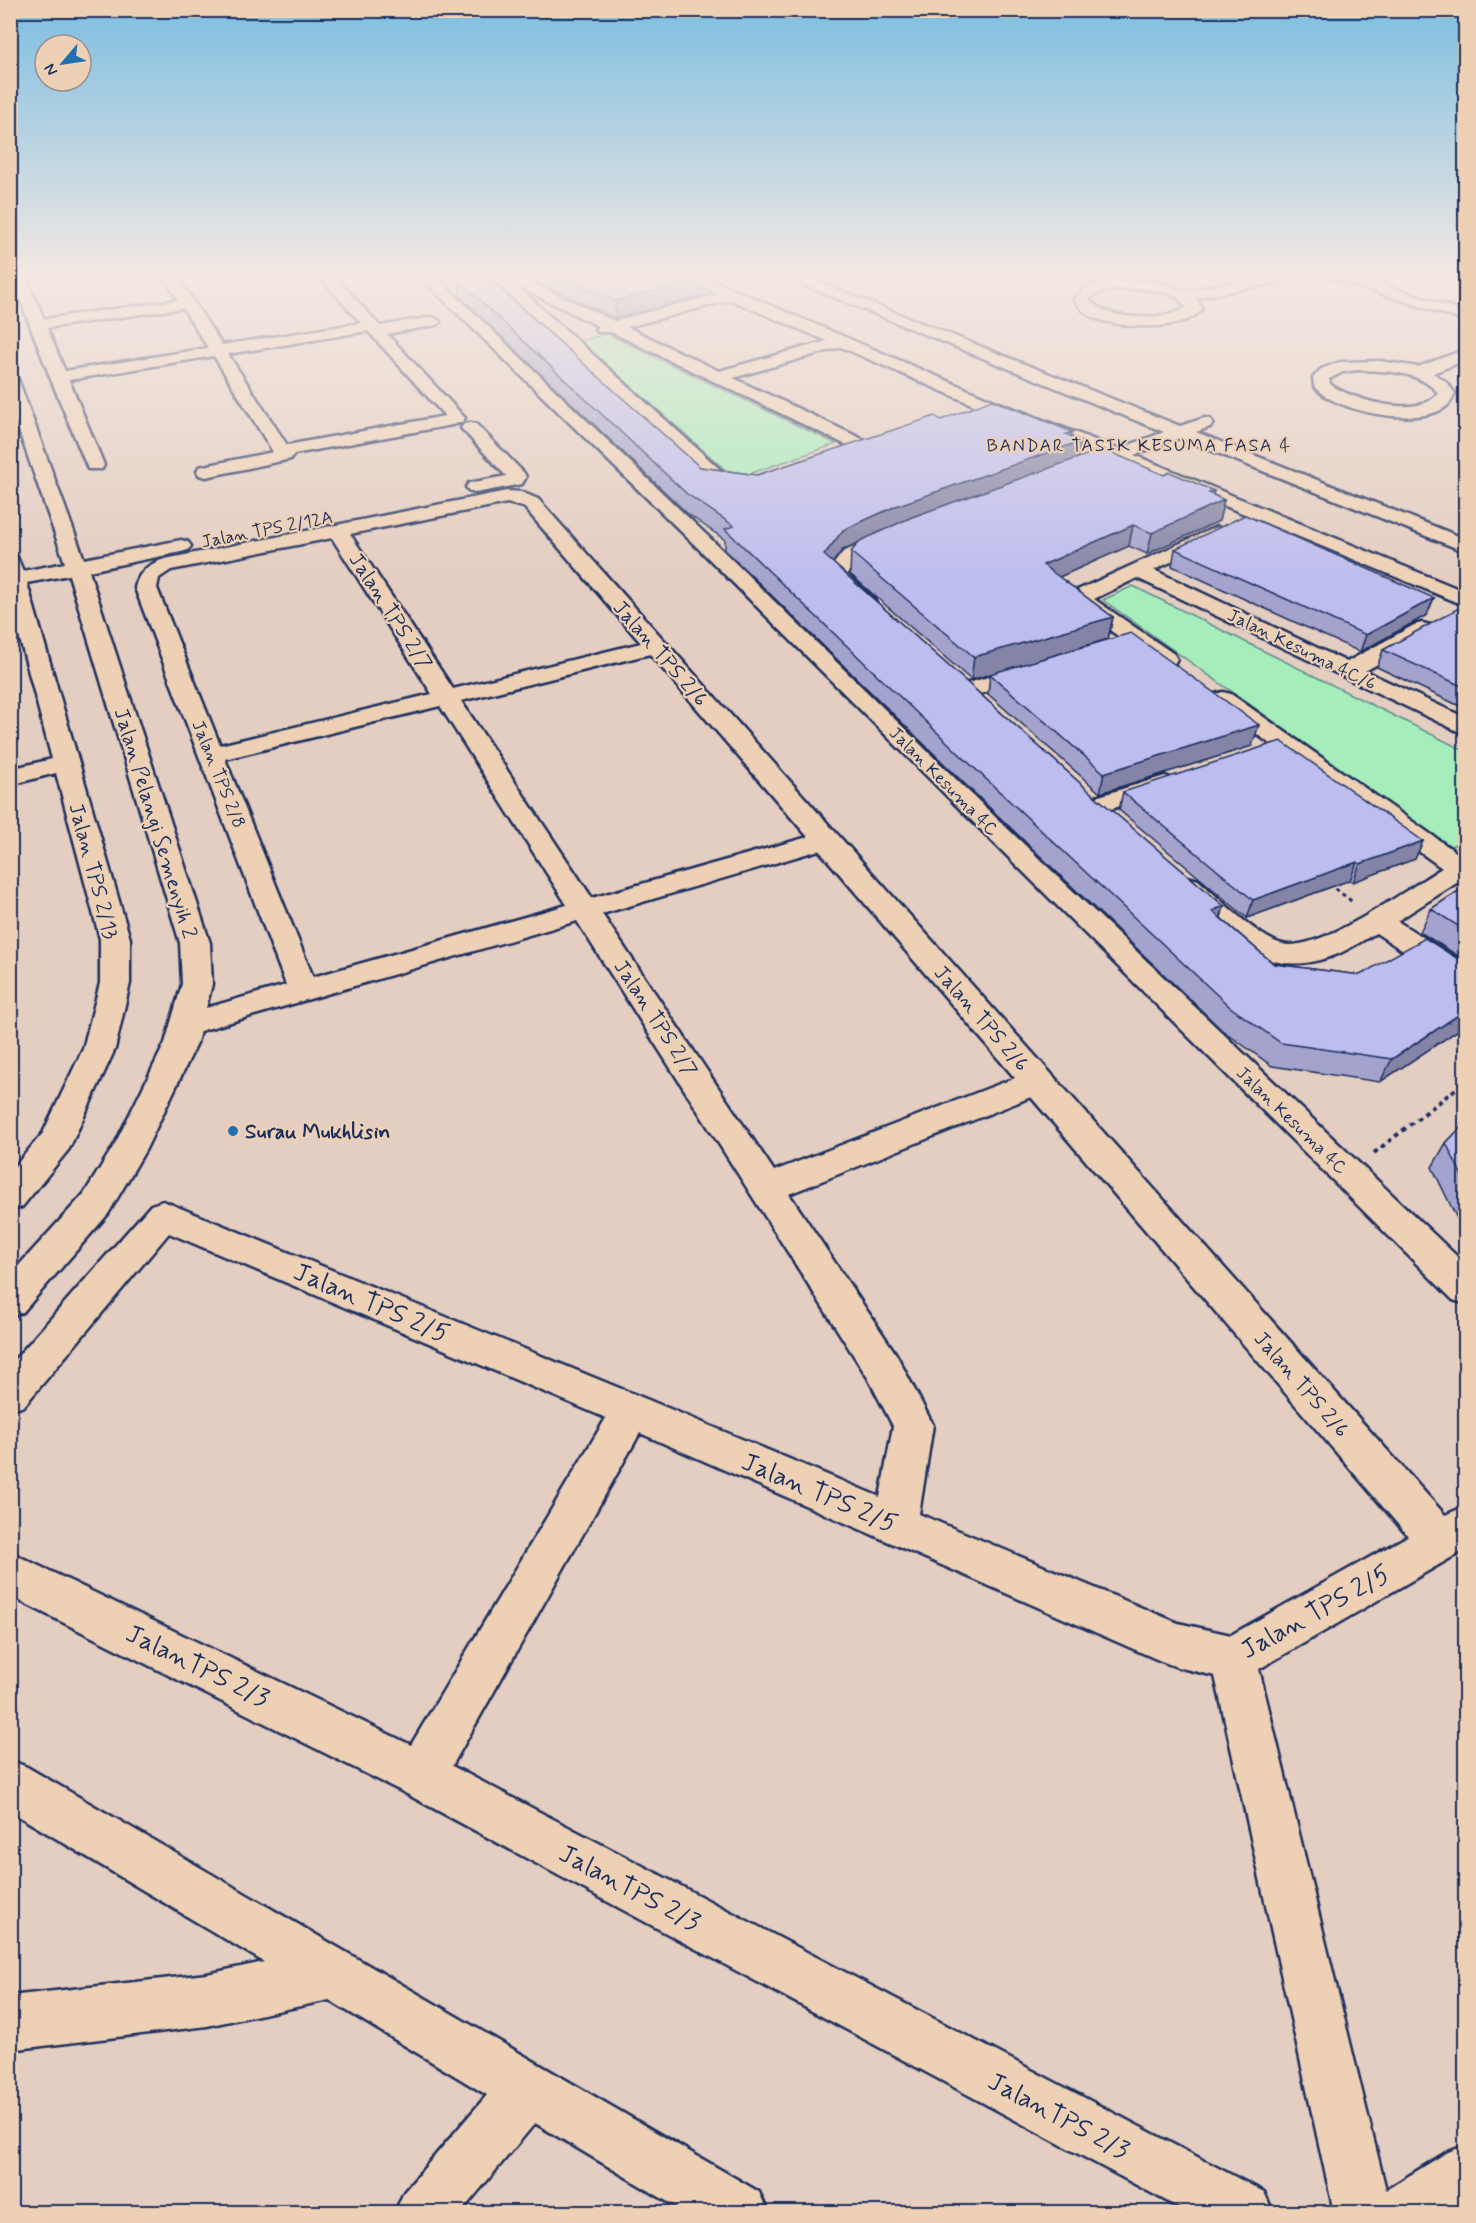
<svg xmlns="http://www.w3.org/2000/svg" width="1476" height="2223" font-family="Mynerve,sans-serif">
	<rect width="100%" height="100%" fill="#e4cdc1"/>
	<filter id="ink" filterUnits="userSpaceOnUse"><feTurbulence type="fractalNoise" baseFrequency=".0167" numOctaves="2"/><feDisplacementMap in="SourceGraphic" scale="12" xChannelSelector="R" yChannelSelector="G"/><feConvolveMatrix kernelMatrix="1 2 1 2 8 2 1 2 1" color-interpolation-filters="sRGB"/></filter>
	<g filter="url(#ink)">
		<path fill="#a5edba" stroke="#608e8c" stroke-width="1.5" d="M 607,334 L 836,444 L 746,475 L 727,471 L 580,341 Z
			M 1133,586 L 1465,751 L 1465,838 L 1450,847 L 1103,600 Z"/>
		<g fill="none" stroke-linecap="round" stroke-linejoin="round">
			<g stroke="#1b2f5e" stroke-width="5">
				<path id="minor" d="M 10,273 L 24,273 L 44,319 L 178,300 L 161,273 L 175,273 L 222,345 L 361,323 L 316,273 L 331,273 L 380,326 L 432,317 L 437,319 L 440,322 L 437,325 L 387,334 L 465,418 L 462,422 L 452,425 L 294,454 L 291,459 L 206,477 L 199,475 L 197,471 L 199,467 L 273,452 L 214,356 L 69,380 L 104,465 L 102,469 L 88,469 L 50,377 ZM 183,308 L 208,348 L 65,371 L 47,328 ZM 368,331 L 445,416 L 287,445 L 228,354 Z
					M 416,273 L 432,273 L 716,544 L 965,788 L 1466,1265 L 1466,1304 L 1453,1300 L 702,552 Z
					M 510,273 L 537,273 L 524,279 L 614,321 L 718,294 L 675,273 L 695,273 L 997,402 L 1118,449 L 1164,432 L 775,273 L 796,273 L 1180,426 L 1204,418 L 1210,419 L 1213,423 L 1210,427 L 1196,432 L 1466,539 L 1466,552 L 1180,438 L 1134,455 L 1466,592 L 1466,606 L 1117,461 L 1084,474 L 1070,474 L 1068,470 L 1070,466 L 1101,455 L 985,410 L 841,347 L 733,378 L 873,444 L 876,448 L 873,452 L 861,452 L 611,332 L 598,332 L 595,329 L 598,326 L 517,286 L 723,472 L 755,480 L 757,484 L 755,488 L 748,490 L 709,480 L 494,280 L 496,277 ZM 731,300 L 827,341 L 719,371 L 627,327 Z
					M 1279,273 L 1310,273 L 1303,277 L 1196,298 L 1202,309 C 1183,333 1119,328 1094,318 C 1084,313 1079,307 1074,299 L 1087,287 L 1108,281 L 1155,282 L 1187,291 ZM 1116,289 C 1137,289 1175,286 1186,308 C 1163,321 1106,322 1089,299 L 1098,293 Z
					M 1324,273 L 1347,273 L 1466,312 L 1466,321 L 1326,276 Z
					M 1466,349 L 1466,360 L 1433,373 L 1445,381 L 1455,393 C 1453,397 1451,402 1448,405 C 1423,429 1333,412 1314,386 L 1313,378 L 1321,369 L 1340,362 L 1380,361 L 1418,367 ZM 1357,370 C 1385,371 1419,370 1438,393 C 1420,420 1351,400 1330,384 L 1329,379 L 1343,372 Z
					M 10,374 L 18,379 L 84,559 L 181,540 L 188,542 L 191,546 L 188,550 L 181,552 L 89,571 L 210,943 L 212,984 L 206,1008 L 286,985 L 135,588 C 138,572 150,563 165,559 L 507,491 L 521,492 L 538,499 L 1445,1515 L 1466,1506 L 1466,1549 L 1259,1669 L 1386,2190 L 1446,2153 L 1466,2145 L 1466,2206 L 1456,2212 L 1334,2212 L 1215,1676 L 1177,1667 L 1161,1661 L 640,1433 L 452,1766 L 1264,2192 L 1273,2212 L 1187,2212 L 403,1792 L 10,1596 L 10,1552 L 411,1745 L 606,1418 L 169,1233 L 24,1406 L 10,1411 L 10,1365 L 151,1205 L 163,1201 L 646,1399 L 880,1497 L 893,1426 L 868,1378 L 577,921 L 200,1031 L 197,1043 L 146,1149 L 108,1214 L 23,1312 L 10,1316 L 10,1275 L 84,1194 L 115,1144 L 165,1043 L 182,984 L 180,943 L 69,575 L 27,583 L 130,939 L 130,983 L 115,1049 L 69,1149 L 22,1207 L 10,1210 L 10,1172 L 43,1133 L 83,1049 L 100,983 L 100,939 L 56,773 L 10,785 L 10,769 L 52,759 L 10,602 L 10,555 L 17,557 L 23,571 L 65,563 L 10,405 ZM 507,503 L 524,507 L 641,643 L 453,689 L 350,534 ZM 332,538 L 432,694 L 220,745 L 157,588 L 159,578 L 171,570 ZM 650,654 L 808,837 L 592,898 L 461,701 ZM 440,706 L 567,905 L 313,977 L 225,759 ZM 819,850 L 1015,1078 L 774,1171 L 602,914 ZM 1031,1097 L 1408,1536 L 1231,1635 L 1178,1623 L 919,1514 L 933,1425 L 896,1354 L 789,1194 Z
					M 470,423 L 476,424 L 524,473 L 526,477 L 522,484 L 476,493 L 469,491 L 466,487 L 469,483 L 506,476 L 461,428 L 464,424 Z
					M 1216,527 L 1223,529 L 1226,533 L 1223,537 L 1154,570 L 1347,662 L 1414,625 L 1422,623 L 1430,625 L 1433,630 L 1430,635 L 1365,671 L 1466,718 L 1466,735 L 1137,578 L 1094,599 L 1174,654 L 1177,659 L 1174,664 L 1166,666 L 1158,664 L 1071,603 L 1068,598 L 1071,593 Z
					M 892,530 L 899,532 L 902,536 L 899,540 L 857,560 L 847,574 L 875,600 L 872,605 C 854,609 835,589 825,575 L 843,552 Z
					M 1033,664 L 1041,666 L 1045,671 L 1041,676 L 966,698 L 958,696 L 954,691 L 958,686 Z
					M 1223,692 L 1231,694 L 1463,857 L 1466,857 L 1466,877 L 1397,921 L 1466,964 L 1466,988 L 1455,985 L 1376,933 C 1361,941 1346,952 1330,957 C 1260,981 1226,934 1178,892 L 1174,886 L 1178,880 L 1188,877 L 1198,880 C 1219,898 1257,937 1282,944 C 1318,954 1409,888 1442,868 L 1215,704 L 1211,699 L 1215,694 Z
					M 1165,776 L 1174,779 L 1178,784 L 1174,789 L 1095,814 L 1086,812 L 1082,806 L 1086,800 Z
					M 10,1760 L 27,1767 L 759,2192 L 768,2212 L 685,2212 L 535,2123 L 461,2212 L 395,2212 L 404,2192 L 487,2095 L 329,2000 L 207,2026 L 10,2050 L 10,1996 L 207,1974 L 264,1962 L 10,1811 Z"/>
			</g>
			<path stroke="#1b2f5e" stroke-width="3" stroke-dasharray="4 4" stroke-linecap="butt" d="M 1329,884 L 1354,903"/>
			<path stroke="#1b2f5e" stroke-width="4" stroke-dasharray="4.5 4.5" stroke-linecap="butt" d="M 1374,1153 L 1466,1081"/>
			<use href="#minor" fill="#eed1b5" fill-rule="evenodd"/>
		</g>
		<path fill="#a3a3ce" stroke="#1b2f5e" stroke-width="1.5" d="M 529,273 L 689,273 L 703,279 L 703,296 L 616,318 L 530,279 Z
			M 459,281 L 700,467 L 757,475 L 941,420 L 1071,437 L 1078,458 L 1213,495 L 1224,500 L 1219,521 L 1147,554 L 1129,546 L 1059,577 L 1113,617 L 1108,639 L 971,680 L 850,574 L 851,552 L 859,542 L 842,550 L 832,562 L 1089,791 L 1224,906 L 1221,918 L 1274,964 L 1360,975 L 1466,964 L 1380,1082 L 1272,1066 L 1222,1030 L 967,786 L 725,550 L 725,540 L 688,514 L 461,298 Z
			M 1175,549 L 1427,615 L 1360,652 L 1172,566 Z
			M 1466,610 L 1466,709 L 1377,667 L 1383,650 Z
			M 990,674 L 1252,746 L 1100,793 L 988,694 Z
			M 1123,792 L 1423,841 L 1415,859 L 1353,882 L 1350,880 L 1247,918 L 1119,810 Z
			M 1466,886 L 1466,961 L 1420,932 L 1431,909 Z
			M 1466,1122 L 1466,1237 L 1432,1167 L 1446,1143 Z"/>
		<path fill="#8484a7" stroke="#1b2f5e" stroke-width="1.5" d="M 703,279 L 703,296 L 616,318 L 615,301 Z
			M 1072,432 L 1070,445 L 1081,441 L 1077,460 L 894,526 L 842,550 L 823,575 L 824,555 L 843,530 L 896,506 Z
			M 1214,491 L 1211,506 L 1224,500 L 1219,521 L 1147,554 L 1152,533 L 1209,493 Z
			M 1133,525 L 1129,546 L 1039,586 L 1043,565 Z
			M 1434,598 L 1427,615 L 1360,652 L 1366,635 Z
			M 1113,617 L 1108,639 L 971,680 L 974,657 Z
			M 1259,725 L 1252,746 L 1100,793 L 1104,773 Z
			M 1423,841 L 1415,859 L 1353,882 L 1360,864 Z
			M 1357,862 L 1350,880 L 1247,918 L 1253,900 Z
			M 1224,906 L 1217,929 L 1212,911 Z
			M 1466,1010 L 1466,1025 L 1380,1082 L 1392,1059 Z"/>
		<path fill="#bdbdef" stroke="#1b2f5e" stroke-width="1.5" d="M 467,273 L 482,273 L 700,467 L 757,475 L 935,416 L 941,420 L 992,400 L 1072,432 L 1066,434 L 1081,441 L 896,506 L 843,530 L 824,555 L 1089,791 L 1224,906 L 1212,911 L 1274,964 L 1360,975 L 1425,938 L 1466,964 L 1466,1010 L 1392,1059 L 1281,1043 L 1230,1007 L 970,764 L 725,529 L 734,526 L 687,494 L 459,281 Z
			M 553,273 L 689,273 L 703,279 L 615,301 Z
			M 1103,449 L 1164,475 L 1170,472 L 1214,491 L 1209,493 L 1224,500 L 1152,533 L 1133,525 L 1043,565 L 1113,617 L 974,657 L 851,552 L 860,541 L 912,517 Z
			M 1245,515 L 1434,598 L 1366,635 L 1175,549 Z
			M 1457,609 L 1466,610 L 1466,688 L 1383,650 Z
			M 1131,633 L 1259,725 L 1104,773 L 990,674 Z
			M 1281,741 L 1423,841 L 1360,864 L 1357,862 L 1253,900 L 1123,792 Z
			M 1466,886 L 1466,931 L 1431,909 Z
			M 1466,1122 L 1466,1184 L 1446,1143 Z"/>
	</g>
	<linearGradient id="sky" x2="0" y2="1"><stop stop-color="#7dbee1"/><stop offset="0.47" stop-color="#f3e8e3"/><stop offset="1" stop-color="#f3e8e3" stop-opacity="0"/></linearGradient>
	<rect width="1476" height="585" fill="url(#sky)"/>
	<circle fill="#1f6fb2" stroke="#eed1b5" stroke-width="2" cx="233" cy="1131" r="6"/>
	<g text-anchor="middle" stroke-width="4.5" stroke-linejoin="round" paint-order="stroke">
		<g font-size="18" letter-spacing="1.5" fill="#1b2f5e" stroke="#eed1b5">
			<text x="1139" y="451">BANDAR TASIK KESUMA FASA 4</text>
		</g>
		<g font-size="18" fill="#1b2f5e" stroke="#eed1b5">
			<text transform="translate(267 529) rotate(-11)" y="6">Jalan TPS 2/12A</text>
			<text transform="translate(1302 649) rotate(26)" y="6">Jalan Kesuma 4C/6</text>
			<text transform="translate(219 774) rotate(68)" y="6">Jalan TPS 2/8</text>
			<text transform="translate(944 781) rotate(45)" y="6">Jalan Kesuma 4C</text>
			<text transform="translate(1292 1120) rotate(44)" y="6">Jalan Kesuma 4C</text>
		</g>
		<g font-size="21" fill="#1b2f5e" stroke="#eed1b5">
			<text transform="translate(391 611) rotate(57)" y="7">Jalan TPS 2/7</text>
			<text transform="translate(661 653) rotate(49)" y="7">Jalan TPS 2/6</text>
			<text transform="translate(156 823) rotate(73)" y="7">Jalan Pelangi Semenyih 2</text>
			<text transform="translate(94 871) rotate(75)" y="7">Jalan TPS 2/13</text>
			<text transform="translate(656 1018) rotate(57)" y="7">Jalan TPS 2/7</text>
			<text transform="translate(982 1018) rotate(49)" y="7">Jalan TPS 2/6</text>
			<text transform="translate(1302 1384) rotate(49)" y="7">Jalan TPS 2/6</text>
		</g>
		<g font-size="21" font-weight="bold" fill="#1b2f5e" stroke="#eed1b5" text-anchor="start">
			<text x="245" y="1138">Surau Mukhlisin</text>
		</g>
		<g font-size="26" fill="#1b2f5e" stroke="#eed1b5">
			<text transform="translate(372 1302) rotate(23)" y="9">Jalan TPS 2/5</text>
			<text transform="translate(820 1492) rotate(23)" y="9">Jalan TPS 2/5</text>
			<text transform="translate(1315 1611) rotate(-29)" y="9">Jalan TPS 2/5</text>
			<text transform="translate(198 1665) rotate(26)" y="9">JalanTPS 2/3</text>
			<text transform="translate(630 1887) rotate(28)" y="9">JalanTPS 2/3</text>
			<text transform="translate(1059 2115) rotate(28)" y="9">JalanTPS 2/3</text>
		</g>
	</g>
	<rect width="1476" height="2223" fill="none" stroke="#eed1b5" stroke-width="36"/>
	<rect x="18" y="18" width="1440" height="2187" fill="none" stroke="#1b2f5e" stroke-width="2" filter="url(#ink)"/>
	<g transform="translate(63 63) rotate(241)"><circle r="28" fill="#eed1b5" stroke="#9a9092" stroke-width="1.5"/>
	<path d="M0-4.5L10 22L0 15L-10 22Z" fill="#1f6fb2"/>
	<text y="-9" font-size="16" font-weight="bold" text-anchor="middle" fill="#1b2f5e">N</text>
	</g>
</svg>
